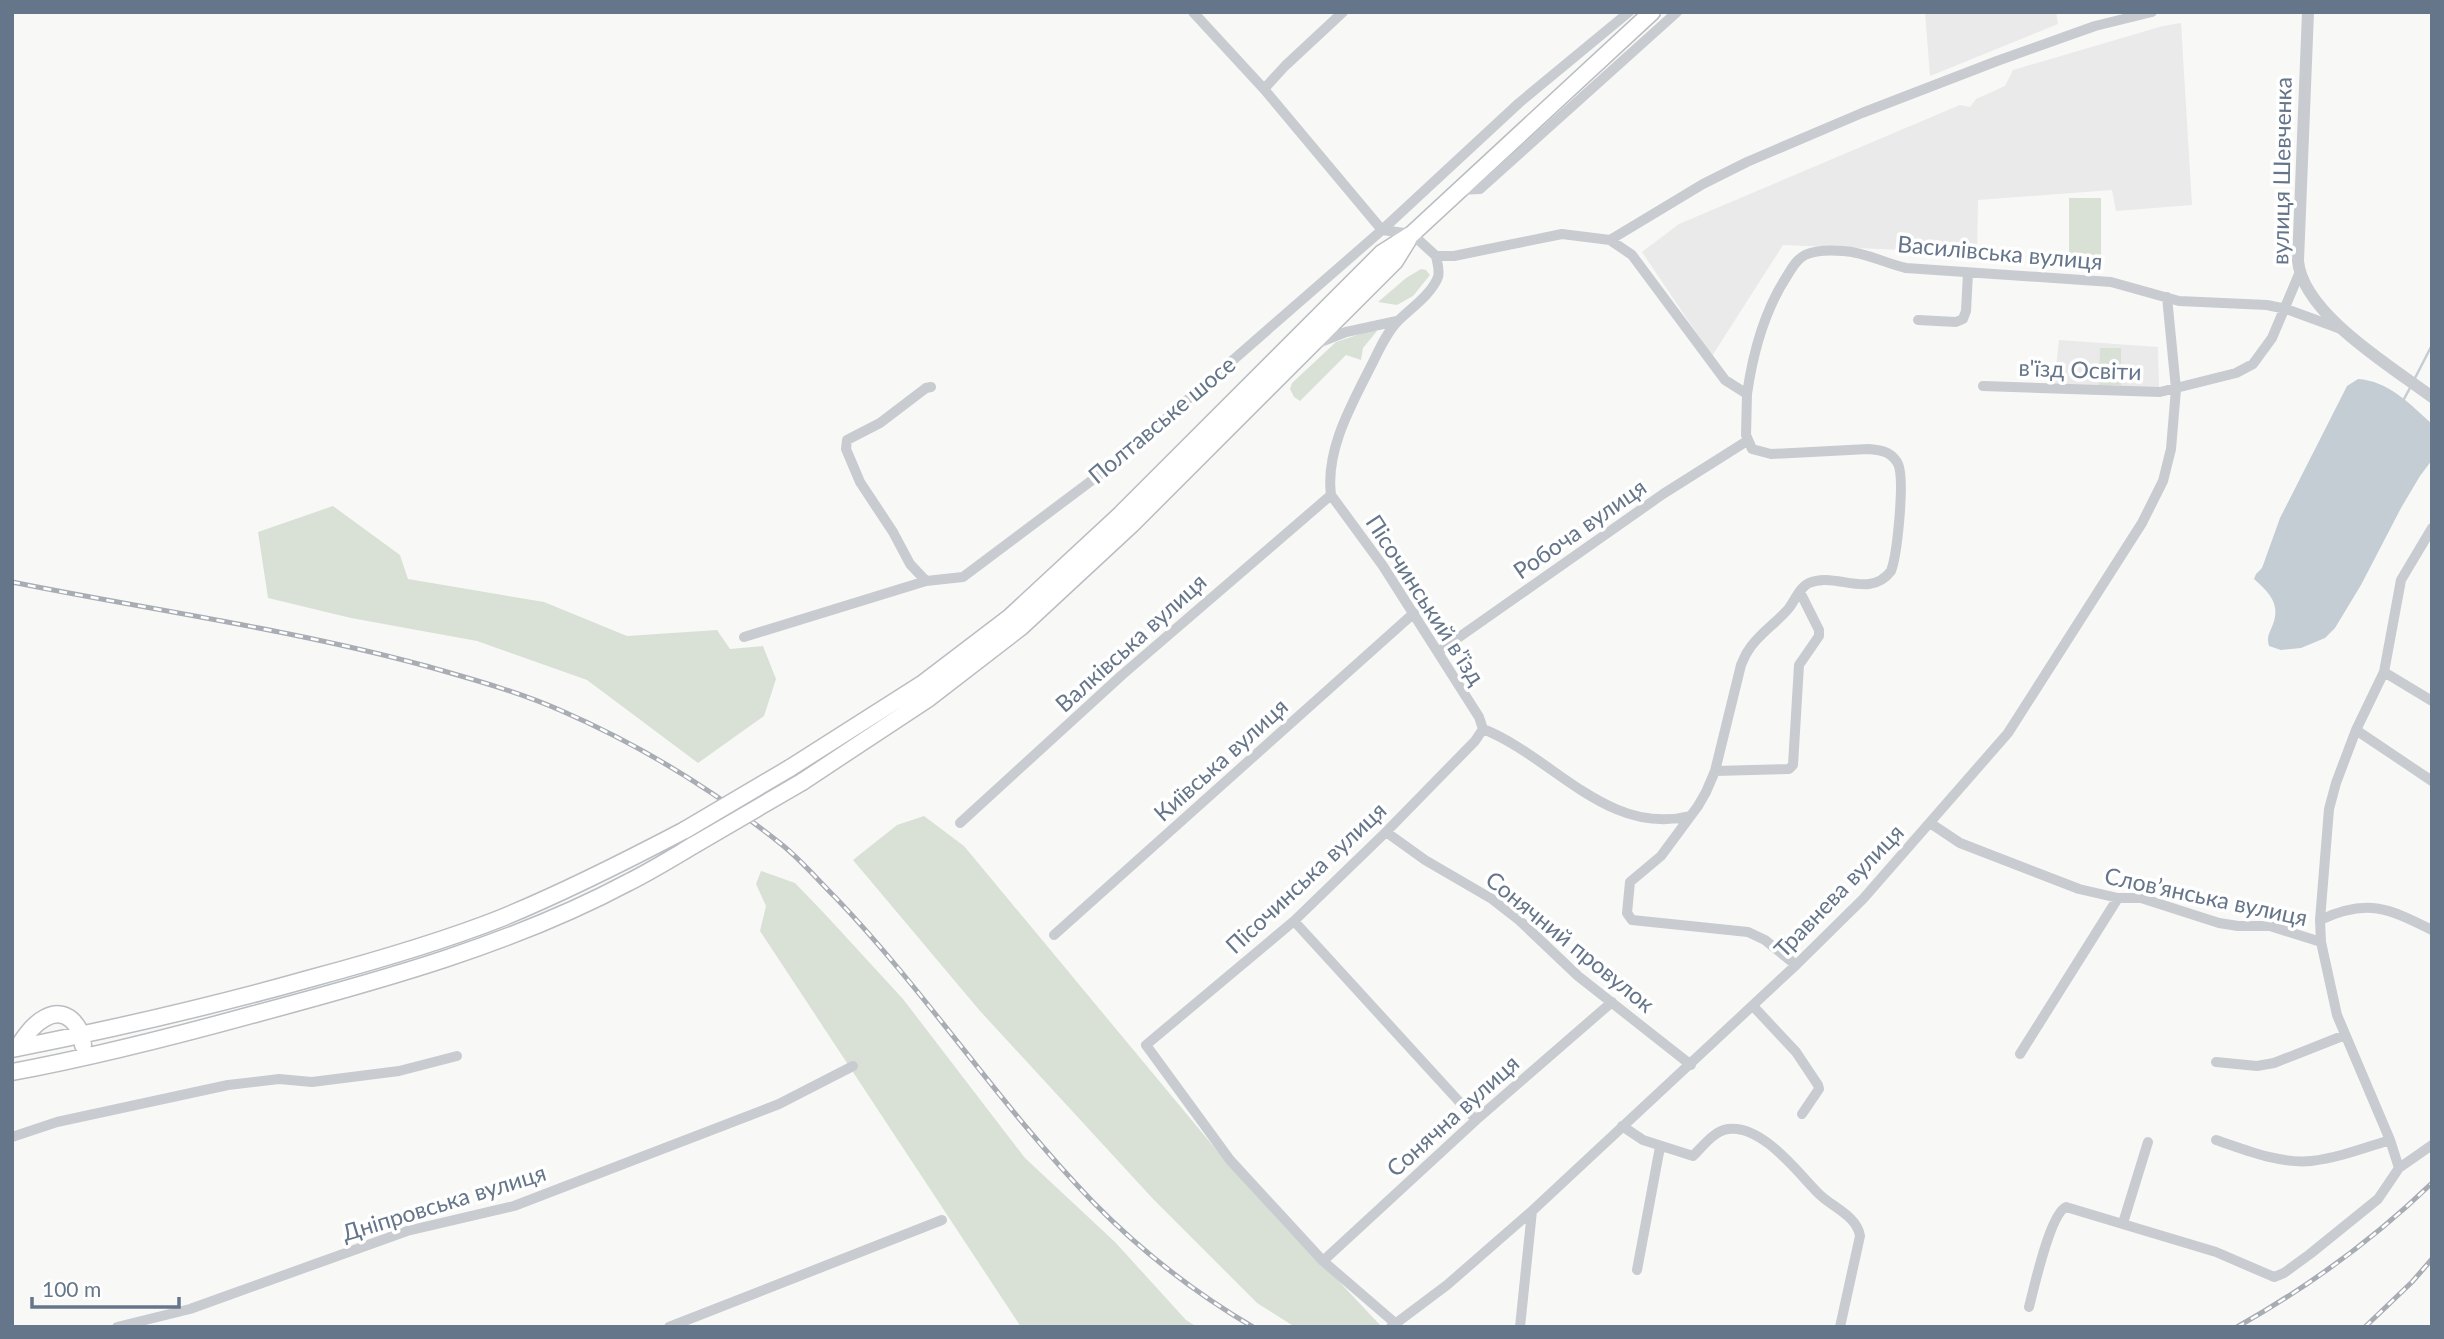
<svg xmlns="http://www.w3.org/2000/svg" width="2444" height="1339" font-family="Lato,sans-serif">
	<rect width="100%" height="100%" fill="#f8f9f6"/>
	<path fill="#e9eae9" d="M 1925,12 L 2056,12 L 2058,24 L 1930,76 Z
		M 2181,23 L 2192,205 L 2116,211 L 2112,190 L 1978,200 L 1977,253 L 1783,245 L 1712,356 L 1642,252 L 1679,224 L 1960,105 L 1970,107 L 1976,99 L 2005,86 L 2013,70 L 2163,26 Z
		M 2059,340 L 2158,347 L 2159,387 L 2156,390 L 2054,386 Z"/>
	<path fill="#d9e1d6" d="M 2069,198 L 2101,198 L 2101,258 L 2069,258 Z
		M 1421,269 L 1426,270 L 1430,275 L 1413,296 L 1397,305 L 1378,302 L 1406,278 Z
		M 1372,330 L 1377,331 L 1363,348 L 1361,360 L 1346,355 L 1300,401 L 1294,397 L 1290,389 L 1292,383 L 1336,342 Z
		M 2100,348 L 2121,348 L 2121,385 L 2099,385 Z
		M 333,506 L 400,555 L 408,579 L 544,602 L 627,636 L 717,630 L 730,649 L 763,646 L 776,679 L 764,716 L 698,763 L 587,680 L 477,641 L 351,618 L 268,598 L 258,532 Z
		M 924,816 L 964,846 L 1229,1165 L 1382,1327 L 1295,1327 L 1257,1303 L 1154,1200 L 980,1011 L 853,860 L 897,825 Z
		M 761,871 L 795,883 L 823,912 L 903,999 L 1025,1158 L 1115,1242 L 1186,1320 L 1197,1327 L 1021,1327 L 760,931 L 766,906 L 756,884 Z"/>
	<path fill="#c4cdd4" d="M 2358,379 C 2388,381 2409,403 2431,423 L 2432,460 L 2420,476 L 2401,508 L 2361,585 L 2335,628 L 2325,638 L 2301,648 L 2281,650 L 2269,646 C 2267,638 2268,636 2271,629 C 2282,606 2271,594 2254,579 L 2256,574 L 2262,568 L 2280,518 L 2347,386 Z"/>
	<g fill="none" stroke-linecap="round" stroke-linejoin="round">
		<path stroke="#c4cdd4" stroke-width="2.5" d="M 2414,380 L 2432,345
			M 2404,399 L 2411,386"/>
		<g stroke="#babdc1" stroke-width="19">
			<path id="trunk" d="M 790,768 L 922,684 L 1010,617 L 1121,514 L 1382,253 L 1412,234 L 1652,12
				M 802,782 L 929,698 L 1021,627 L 1131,525 L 1395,261 L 1408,240
				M 17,1048 C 25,1037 33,1024 45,1018 C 66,1006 81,1025 83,1045
				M 12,1049 C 113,1029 213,1006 312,978 C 375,961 438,943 499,919 C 563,893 624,862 685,830
				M 12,1072 C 94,1057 175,1036 255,1014 C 382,980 513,944 629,882 C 651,871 672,858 694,845"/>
		</g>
		<path stroke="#c8cbd0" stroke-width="10" d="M 1193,12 L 1264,89 L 1382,230
			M 1264,89 L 1285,66 L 1343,12
			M 1460,190 L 1480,189 L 1677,12
			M 1382,230 L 1412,234 L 1436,256 L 1454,256 L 1562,234 L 1610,240 L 1632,255 L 1725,380 L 1747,394 L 1746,435 L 1752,449 L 1771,454 L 1868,449 C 1880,450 1890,451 1897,462 C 1906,475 1897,555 1891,571 C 1869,600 1835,571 1809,583 C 1800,587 1795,600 1789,608 C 1777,623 1758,634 1748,651 C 1745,655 1743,661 1741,665 L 1715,771 L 1706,792 L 1698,806 L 1661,856 L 1630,882 L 1627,913 L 1632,920 L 1748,932 L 1765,940 L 1796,965
			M 1610,240 L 1703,184 L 1747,162 L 1862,113 L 1997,61 L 2095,26 L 2152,12
			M 1436,256 C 1437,262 1440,270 1438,277 C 1431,295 1411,308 1398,321 C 1387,332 1380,348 1373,362 C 1353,402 1325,449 1331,495 L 1383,566 L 1479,717 L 1483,729
			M 1918,320 L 1956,322 L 1963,319 L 1966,311 L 1968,273
			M 1318,343 L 1346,332 L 1397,321
			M 1983,386 L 2160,392 L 2236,373 L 2253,364 L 2272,338 L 2299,274
			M 1747,394 C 1753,352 1764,311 1787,276 C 1792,268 1796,260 1805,255 C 1816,250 1831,250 1843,251 C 1865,252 1884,263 1906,268 L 2111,282 L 2179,301 L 2267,305 L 2286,309 L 2341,329
			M 926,581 L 910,564 L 893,532 L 860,482 L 846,449 L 847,440 L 880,423 L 926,388 L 931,387
			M 744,637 L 926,581 L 963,577 L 1115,463 L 1382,230 L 1519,103 L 1629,12
			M 1438,652 L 1663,494 L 1747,441
			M 2384,672 L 2432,701
			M 1483,729 C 1552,756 1608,837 1690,816
			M 2356,730 L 2432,781
			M 1715,771 L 1789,769 L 1793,765 L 1799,665 L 1819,636 L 1819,630 L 1800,592
			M 960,823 L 1122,675 L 1331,495
			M 1930,823 L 1960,843 L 2079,889 L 2118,898 L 2141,898 L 2219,923 L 2238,926 L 2270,926 L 2321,942
			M 1386,832 L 1425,860 L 1492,899 L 1519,920 L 1578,976 L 1691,1065
			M 2320,920 C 2367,898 2388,908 2432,930
			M 1294,921 L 1476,1120
			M 1054,935 L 1414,613
			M 1753,1006 L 1796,1052 L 1818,1085 L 1819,1089 L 1802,1114
			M 2020,1054 L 2118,898
			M 2216,1062 L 2257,1066 L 2274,1063 L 2345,1035
			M 1622,1126 L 1643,1140 L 1693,1156 C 1703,1146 1714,1131 1728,1129 C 1762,1124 1798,1173 1819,1194 C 1832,1207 1857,1216 1860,1236 L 1840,1327
			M 12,1137 L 57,1122 L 228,1085 L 279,1079 L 312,1082 L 399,1071 L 457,1056
			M 2216,1140 C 2246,1150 2279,1164 2311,1161 C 2338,1158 2364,1148 2390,1140
			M 2399,1168 L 2390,1140 L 2337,1015 L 2321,942 L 2320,920 L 2329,809 L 2336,783 L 2356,730 L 2384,672 L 2401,580 L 2432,528
			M 2123,1223 L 2148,1142
			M 1323,1261 L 1476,1120 L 1612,1002
			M 1637,1270 L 1660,1147
			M 2029,1307 C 2034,1288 2050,1214 2066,1207 L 2216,1252 L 2274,1277 L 2284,1273 L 2310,1254 L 2378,1199 L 2399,1168 L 2432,1145
			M 1395,1323 L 1323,1261 L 1230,1160 L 1146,1045 L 1294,921 L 1386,832 L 1475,741 L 1483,729
			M 117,1327 L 190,1309 L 407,1231 L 514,1206 L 779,1104 L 853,1066
			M 669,1327 L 942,1220
			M 1391,1327 L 1447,1285 L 1532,1211 L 1796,965 L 1863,899 L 2008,733 L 2142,523 L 2163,481 L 2171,449 L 2176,389 L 2167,297
			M 1520,1327 L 1532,1211"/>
		<path stroke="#c8cbd0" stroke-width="12" d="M 2308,12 L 2298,261 C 2303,314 2392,367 2432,397"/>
		<use href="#trunk" stroke="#fff" stroke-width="16"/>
		<g stroke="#a8adb4" stroke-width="5">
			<path id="rail" d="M 12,582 C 151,610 290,629 426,666 C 472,679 519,692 562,711 C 640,745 715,791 781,844 C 800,859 817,879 835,897 C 927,993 1000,1106 1093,1202 C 1140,1250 1195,1293 1253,1327
				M 2237,1327 C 2308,1287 2373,1240 2432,1183
				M 2365,1327 L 2412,1282 L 2432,1259"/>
		</g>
		<use href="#rail" stroke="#fff" stroke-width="2.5" stroke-dasharray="8" stroke-linecap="butt"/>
		<g stroke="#babdc1" stroke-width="19" stroke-linecap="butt">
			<path id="trunk-bridge" d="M 685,830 L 790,768
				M 694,845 L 802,782"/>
		</g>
		<use href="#trunk-bridge" stroke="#fff" stroke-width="16"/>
	</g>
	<g text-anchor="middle" stroke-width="7" stroke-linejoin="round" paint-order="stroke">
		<g font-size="23" fill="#65758a" stroke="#fff">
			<text transform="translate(2282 171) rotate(-89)" y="8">вулиця Шевченка</text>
			<text transform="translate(2000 253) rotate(5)" y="8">Василівська вулиця</text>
			<text transform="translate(2080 370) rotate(2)" y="8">в'їзд Освіти</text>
			<text transform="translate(1162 420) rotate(-40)" y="8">Полтавське шосе</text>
			<text transform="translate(1580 529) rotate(-35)" y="8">Робоча вулиця</text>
			<text transform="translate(1425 600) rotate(57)" y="8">Пісочинський в’їзд</text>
			<text transform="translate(1131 643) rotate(-42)" y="8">Валківська вулиця</text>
			<text transform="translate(1221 760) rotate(-42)" y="8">Київська вулиця</text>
			<text transform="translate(1306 878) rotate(-43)" y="8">Пісочинська вулиця</text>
			<text transform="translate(1839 891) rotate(-46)" y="8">Травнева вулиця</text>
			<text transform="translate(2206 897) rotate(12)" y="8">Слов’янська вулиця</text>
			<text transform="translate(1570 942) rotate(39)" y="8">Сонячний провулок</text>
			<text transform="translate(1453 1116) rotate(-42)" y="8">Сонячна вулиця</text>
			<text transform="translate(444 1203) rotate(-17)" y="8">Дніпровська вулиця</text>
		</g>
	</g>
	<rect width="2444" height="1339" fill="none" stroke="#65758a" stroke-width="28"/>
	<path d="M32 1297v10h147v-10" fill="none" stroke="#65758a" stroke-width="3.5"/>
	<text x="42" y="1297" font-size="21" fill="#65758a" stroke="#ffffff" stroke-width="5" paint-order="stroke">100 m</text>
</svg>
